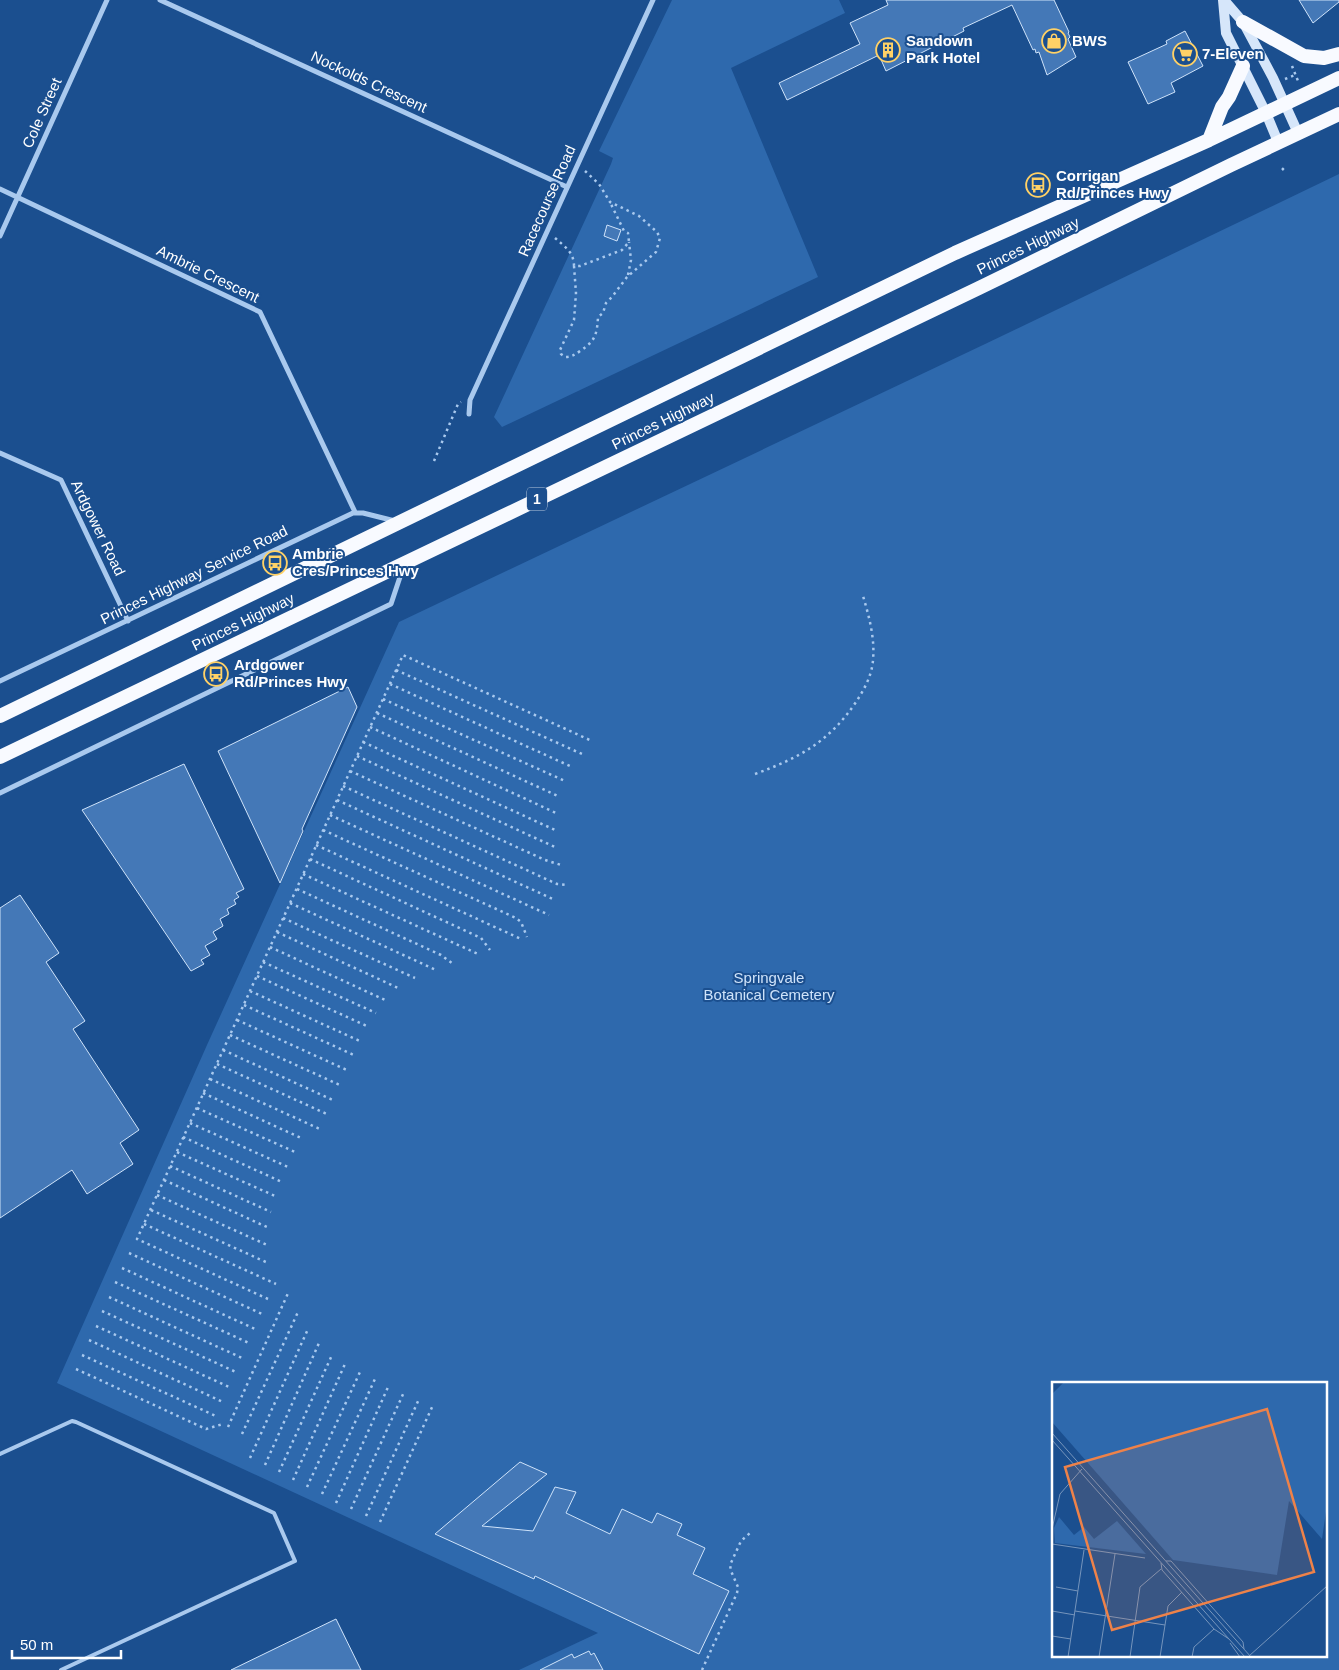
<svg xmlns="http://www.w3.org/2000/svg" width="1339" height="1670" font-family="Arial,sans-serif">
	<rect width="100%" height="100%" fill="#1b4f8f"/>
	<path fill="#2e69ad" fill-rule="evenodd" d="M 672,0 L 839,0 L 845,13 L 731,68 L 818,277 L 502,427 L 494,417 L 611,164 L 613,158 L 599,151 Z
		M 1339,174 L 1339,1670 L 519,1670 L 598,1633 L 57,1383 L 207,1045 L 399,622 L 983,345 ZM 1053,1384 L 1325,1384 L 1325,1656 L 1053,1656 Z"/>
	<path fill="#4478b7" stroke="#cfe3fa" d="M 886,0 L 1054,0 L 1069,32 L 1068,33 L 1070,37 L 1068,39 L 1076,57 L 1047,75 L 1039,52 L 1036,53 L 1035,49 L 1033,50 L 1012,5 L 963,28 L 964,31 L 886,71 L 879,55 L 787,100 L 779,83 L 860,44 L 850,23 L 888,5 Z
		M 1299,0 L 1339,0 L 1339,2 L 1313,23 Z
		M 1185,31 L 1203,66 L 1171,83 L 1175,92 L 1148,104 L 1128,62 L 1167,44 L 1166,41 Z
		M 607,225 L 621,230 L 617,241 L 604,236 Z
		M 348,687 L 357,707 L 302,829 L 303,831 L 280,883 L 218,751 Z
		M 184,764 L 244,889 L 236,893 L 239,897 L 234,900 L 236,904 L 227,909 L 229,914 L 220,919 L 223,926 L 213,932 L 217,939 L 205,946 L 210,955 L 201,960 L 204,964 L 191,971 L 82,810 Z
		M 20,895 L 59,953 L 46,962 L 85,1021 L 73,1029 L 139,1130 L 120,1143 L 133,1164 L 87,1194 L 72,1170 L 0,1218 L 0,908 Z
		M 520,1462 L 547,1474 L 482,1526 L 533,1531 L 555,1487 L 576,1492 L 566,1513 L 610,1534 L 622,1509 L 652,1523 L 657,1513 L 682,1524 L 677,1535 L 705,1548 L 693,1574 L 729,1591 L 699,1654 L 535,1576 L 534,1579 L 435,1534 Z
		M 336,1619 L 361,1670 L 231,1670 Z
		M 589,1651 L 591,1655 L 594,1653 L 603,1670 L 540,1670 L 572,1654 L 574,1658 Z"/>
	<g fill="none" stroke-linecap="round" stroke-linejoin="round">
		<path stroke="#a9c9ee" stroke-width="2.5" stroke-dasharray="2.5 4" stroke-linecap="butt" d="M 1292,66 L 1298,81
			M 1285,79 L 1295,75
			M 1282,170 L 1286,166
			M 585,171 L 599,184 L 610,202 L 639,216 L 657,232 L 660,238 L 656,252 L 627,277 L 612,297 L 606,303 L 603,313 L 598,317 C 597,335 595,341 580,351 C 575,355 571,357 565,357 L 561,354 L 560,350 L 574,320 L 576,293 L 574,266 L 580,266 L 622,250 L 629,242 L 628,233 L 624,231 L 610,202
			M 555,238 C 564,246 574,252 574,266
			M 628,275 L 631,260 L 629,242
			M 434,461 L 458,404 L 461,402
			M 396,670 L 582,754
			M 390,684 L 572,767
			M 383,699 L 565,781
			M 377,713 L 560,797
			M 370,727 L 556,813
			M 363,742 L 555,830
			M 357,756 L 557,848
			M 350,771 L 545,860 L 561,865
			M 755,774 C 799,758 829,742 856,702 C 864,690 872,675 873,660 C 875,638 869,616 863,596
			M 343,786 L 557,884 L 567,885
			M 337,800 L 555,900
			M 330,815 L 549,915
			M 323,830 L 516,918 L 521,922 L 527,937
			M 316,845 L 521,939
			M 310,859 L 481,938 L 490,950
			M 303,874 L 478,954
			M 297,889 L 441,955 L 453,964
			M 290,903 L 436,970
			M 283,918 L 415,978
			M 277,932 L 398,988
			M 270,947 L 385,1000
			M 263,962 L 376,1013
			M 257,976 L 369,1027
			M 250,991 L 362,1042
			M 244,1005 L 356,1056
			M 237,1020 L 349,1071
			M 230,1035 L 342,1086
			M 223,1050 L 335,1101
			M 217,1064 L 329,1115
			M 210,1079 L 322,1130
			M 203,1093 L 301,1138
			M 197,1108 L 295,1152
			M 190,1123 L 288,1167
			M 183,1137 L 282,1182
			M 177,1152 L 275,1196
			M 170,1166 L 271,1212
			M 164,1180 L 269,1228
			M 157,1195 L 267,1245
			M 151,1210 L 268,1263
			M 144,1224 L 276,1284
			M 129,1253 L 262,1314
			M 122,1268 L 255,1329
			M 115,1282 L 249,1343
			M 109,1297 L 242,1358
			M 268,1299 L 137,1239 L 403,655 L 592,741
			M 102,1311 L 236,1372
			M 96,1326 L 229,1387
			M 89,1340 L 223,1402
			M 82,1355 L 218,1417
			M 76,1369 L 206,1429 L 223,1424
			M 228,1427 L 289,1291
			M 242,1434 L 298,1312
			M 250,1458 L 308,1329
			M 265,1465 L 319,1343
			M 279,1472 L 332,1355
			M 293,1480 L 345,1364
			M 307,1487 L 360,1372
			M 322,1494 L 375,1379
			M 336,1503 L 389,1385
			M 351,1509 L 404,1392
			M 366,1516 L 419,1399
			M 380,1522 L 433,1405
			M 702,1670 L 737,1593 L 738,1587 L 731,1571 L 730,1565 L 741,1541 L 750,1533"/>
		<path stroke="#a9c9ee" stroke-width="4" d="M 0,1454 L 72,1421 L 76,1422 L 274,1513 L 295,1561 L 61,1670"/>
		<path stroke="#a9c9ee" stroke-width="5" d="M 160,0 L 567,187
			M 0,189 L 260,312 L 355,512
			M 0,236 L 107,0
			M 469,414 L 470,400 L 653,0
			M 0,453 L 61,480 L 128,621
			M 0,681 L 353,513 L 363,513 L 395,521
			M 0,793 L 391,604 L 403,568"/>
		<path stroke="#d6e6fa" stroke-width="10" d="M 1223,0 L 1226,33 L 1266,113 L 1278,142
			M 1224,0 L 1243,22 L 1273,78 L 1298,133"/>
		<path stroke="#f8faff" stroke-width="14" d="M 1243,22 L 1304,56 L 1324,58 L 1339,54
			M 1209,140 L 1222,107 L 1229,97 L 1243,66
			M 0,716 L 955,253 L 1209,140 L 1339,78
			M 0,757 L 979,288 L 1231,165 L 1339,114"/>
	</g>
	<defs>
		<g id="shop-ring" transform="scale(1.25)"><circle r="9.5" fill="#1b4f8f" stroke="#ffd166" stroke-width="1.5"/><path d="M-5-2.5h2.3a2.7 3.5 0 0 1 5.4 0H5L5.5 6h-11ZM-1.5-2.5h3a1.5 2.3 0 0 0-3 0Z" fill="#ffd166"/></g>
		<g id="building-ring" transform="scale(1.25)"><circle r="9.5" fill="#1b4f8f" stroke="#ffd166" stroke-width="1.5"/><path d="M-4-6H4V6H1V3H-1V6H-4ZM-2.5-4.3h1.7v1.8h-1.7ZM.8-4.3h1.7v1.8H.8ZM-2.5-1h1.7V.8h-1.7ZM.8-1h1.7V.8H.8Z" fill="#ffd166"/></g>
		<g id="supermarket-ring" transform="scale(1.25)"><circle r="9.5" fill="#1b4f8f" stroke="#ffd166" stroke-width="1.5"/><path d="M-6-5.5h2.5l.6 2H6L4.5 2H-2.5L-4.4-4H-6ZM-1.5 3.2a1.3 1.3 0 1 0 .1 0ZM3 3.2a1.3 1.3 0 1 0 .1 0Z" fill="#ffd166"/></g>
		<g id="bus-ring" transform="scale(1.25)"><circle r="9.5" fill="#1b4f8f" stroke="#ffd166" stroke-width="1.5"/><path d="M-5-6H5V4H4V6H2V4H-2V6H-4V4H-5ZM-3.5-4V0h7V-4ZM-3.5 1.2v1.5H-2V1.2ZM2 1.2v1.5H3.5V1.2Z" fill="#ffd166"/></g>
	</defs>
	<g fill-rule="evenodd">
		<use href="#shop-ring" x="1054" y="41"/>
		<use href="#building-ring" x="888" y="50"/>
		<use href="#supermarket-ring" x="1185" y="54"/>
		<use href="#bus-ring" x="1038" y="185"/>
		<use href="#bus-ring" x="275" y="563"/>
		<use href="#bus-ring" x="216" y="674"/>
	</g>
	<g text-anchor="middle" stroke-width="4" stroke-linejoin="round" paint-order="stroke">
		<rect fill="#1b4f8f" stroke="#bbcadd" stroke-width="1" x="527" y="487.5" width="20" height="23" rx="4"/>
		<g font-size="14" font-weight="bold" fill="#fff">
			<text x="537" y="504">1</text>
		</g>
		<g font-size="15" font-weight="bold" fill="#fff" stroke="#1b4f8f" text-anchor="start">
			<text x="906" y="46">Sandown<tspan x="906" dy="17">Park Hotel</tspan></text>
			<text x="1072" y="46">BWS</text>
			<text x="1202" y="59">7-Eleven</text>
			<text x="1056" y="181">Corrigan<tspan x="1056" dy="17">Rd/Princes Hwy</tspan></text>
			<text x="292" y="559">Ambrie<tspan x="292" dy="17">Cres/Princes Hwy</tspan></text>
			<text x="234" y="670">Ardgower<tspan x="234" dy="17">Rd/Princes Hwy</tspan></text>
		</g>
		<g font-size="15" fill="#fff" stroke="#1b4f8f">
			<text transform="translate(369 82) rotate(25)" y="5">Nockolds Crescent</text>
			<text transform="translate(42 113) rotate(-66)" y="5">Cole Street</text>
			<text transform="translate(547 201) rotate(-66)" y="5">Racecourse Road</text>
			<text transform="translate(1028 246) rotate(-26)" y="5">Princes Highway</text>
			<text transform="translate(208 274) rotate(26)" y="5">Ambrie Crescent</text>
			<text transform="translate(663 421) rotate(-26)" y="5">Princes Highway</text>
			<text transform="translate(98 528) rotate(64)" y="5">Ardgower Road</text>
			<text transform="translate(194 575) rotate(-26)" y="5">Princes Highway Service Road</text>
			<text transform="translate(243 622) rotate(-26)" y="5">Princes Highway</text>
		</g>
		<g font-size="15" fill="#cfe3fa" stroke="#1b4f8f">
			<text x="769" y="983">Springvale<tspan x="769" dy="17">Botanical Cemetery</tspan></text>
		</g>
	</g>
	<g transform="translate(1052 1382)">
		<rect width="275" height="275" fill="#1b4f8f"/>
		<path d="M 12,0 L 275,0 L 275,123 L 270,157 L 237,119 L 225,193 L 121,178 L 0,40 L 0,12 ZM 7,135 L 22,153 L 32,145 L 42,157 L 65,139 L 94,172 L 3,161 L 2,146 Z" fill="#2e69ad"/>
		<path fill="none" stroke="#7695bc" stroke-width="1" d="M 0,51 L 199,275M 0,58 L 193,275M 0,147 L 8,112 L 30,87M 0,162 L 93,176M 114,179 L 119,179 L 191,260 L 192,267M 109,181 L 110,188 L 162,247 L 177,257M 4,205 L 26,209M 0,229 L 23,233M 23,229 L 113,243M 0,254 L 19,257M 178,261 L 188,275M 197,274 L 275,204M 16,275 L 32,168M 47,275 L 63,172M 78,275 L 88,205 L 109,187M 108,275 L 116,224 L 130,210M 140,275 L 142,265 L 162,247"/>
		<path fill="#ee8249" fill-opacity="0.15" stroke="#ee8249" stroke-width="2.5" d="M 215,27 L 262,190 L 60,248 L 13,85 Z"/>
		<rect width="275" height="275" fill="none" stroke="#fff" stroke-width="2.5"/>
	</g>
	<path d="M12 1650v8h109v-8" fill="none" stroke="#ffffff" stroke-width="2.5"/>
	<text x="20" y="1650" font-size="15" fill="#ffffff" stroke="#1b4f8f" stroke-width="4" paint-order="stroke">50 m</text>
</svg>
